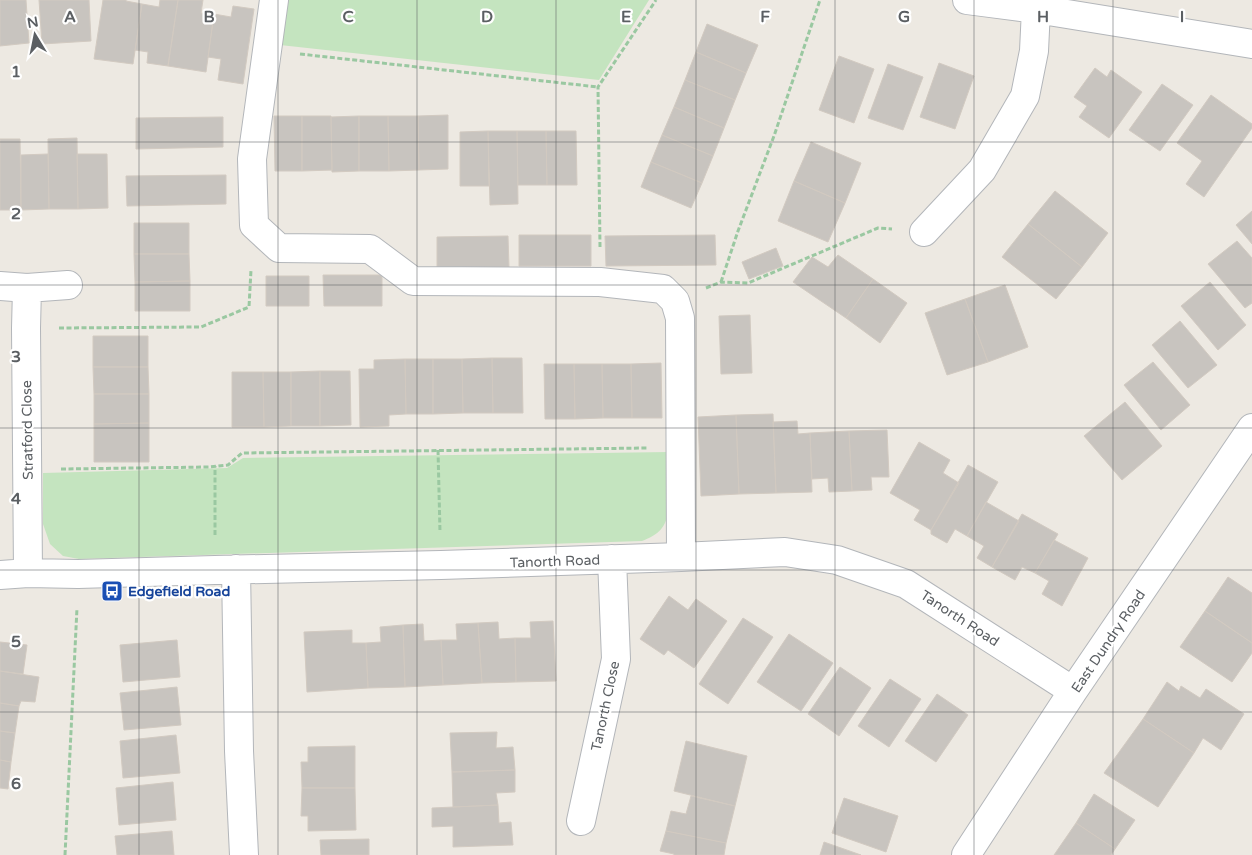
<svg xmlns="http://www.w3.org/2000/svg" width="1252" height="855" font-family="'Varela Round',sans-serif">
	<rect width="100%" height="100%" fill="#ede9e2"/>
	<path fill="#c4e4bf" d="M 285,0 L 649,0 L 599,80 L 280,45 Z
		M 669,452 L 668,514 C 664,530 657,535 642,541 L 79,559 L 63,556 L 50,544 L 43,524 L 43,473 L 227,468 L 243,458 Z"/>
	<path fill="#c8c4bf" stroke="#d2cac1" d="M 0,0 L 26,0 L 29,43 L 0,46 Z
		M 39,0 L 89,0 L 91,41 L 42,44 Z
		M 103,0 L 126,0 L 126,1 L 142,4 L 133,64 L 94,59 Z
		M 160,0 L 178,0 L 168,66 L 147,63 L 148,52 L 135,50 L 142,4 L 159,7 Z
		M 178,0 L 203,0 L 201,13 L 214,14 L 206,72 L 168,66 Z
		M 233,6 L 254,9 L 243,84 L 218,80 L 221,59 L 208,57 L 214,14 L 231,17 Z
		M 707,24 L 758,45 L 746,73 L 696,52 Z
		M 696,52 L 746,73 L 735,100 L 685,80 Z
		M 839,56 L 874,69 L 854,123 L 819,110 Z
		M 939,63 L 974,76 L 955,129 L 920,117 Z
		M 888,64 L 923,77 L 903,130 L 868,118 Z
		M 1095,68 L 1107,77 L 1111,70 L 1142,92 L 1109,138 L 1079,117 L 1087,106 L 1074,97 Z
		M 685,80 L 735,100 L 724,128 L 674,107 Z
		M 1162,84 L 1193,105 L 1160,151 L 1129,130 Z
		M 1211,95 L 1252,124 L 1252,128 L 1204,197 L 1186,184 L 1202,161 L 1177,143 Z
		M 674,107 L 724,128 L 713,156 L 662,135 Z
		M 448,115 L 448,169 L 419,170 L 418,116 Z
		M 274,116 L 302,116 L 302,171 L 275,171 Z
		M 302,116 L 331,116 L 332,170 L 302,171 Z
		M 359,116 L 359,171 L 332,172 L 331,117 Z
		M 359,116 L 388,116 L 389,171 L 359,171 Z
		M 388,116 L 418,116 L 419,170 L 389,171 Z
		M 223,117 L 223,147 L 136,149 L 136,118 Z
		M 488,131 L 489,186 L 460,186 L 460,132 Z
		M 488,131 L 517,131 L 518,204 L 490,205 Z
		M 517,131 L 546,131 L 547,185 L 518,185 Z
		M 546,131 L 576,131 L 577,185 L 547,185 Z
		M 662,135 L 713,156 L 702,183 L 651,162 Z
		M 77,138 L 78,209 L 49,209 L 48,139 Z
		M 0,139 L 20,139 L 21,210 L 0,210 Z
		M 811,142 L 861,163 L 845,203 L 794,181 Z
		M 48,154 L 49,209 L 21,210 L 21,155 Z
		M 77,154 L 107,154 L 108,208 L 78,209 Z
		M 651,162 L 702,183 L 691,208 L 641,187 Z
		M 226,175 L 226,204 L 127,206 L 126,176 Z
		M 794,181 L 845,203 L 828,242 L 778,221 Z
		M 1055,191 L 1108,233 L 1082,267 L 1028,224 Z
		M 1252,211 L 1252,244 L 1236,225 Z
		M 134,223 L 189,223 L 189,254 L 134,254 Z
		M 1028,224 L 1082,267 L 1056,299 L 1002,257 Z
		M 519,235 L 591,235 L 591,266 L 519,266 Z
		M 715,235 L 716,265 L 606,266 L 605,236 Z
		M 508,236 L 509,267 L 437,268 L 437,237 Z
		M 1237,241 L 1252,258 L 1252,303 L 1245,308 L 1208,264 Z
		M 776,248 L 783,266 L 749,279 L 742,262 Z
		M 134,254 L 189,254 L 190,281 L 135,282 Z
		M 838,255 L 873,279 L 846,318 L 793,282 L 812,257 L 828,267 Z
		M 323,275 L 382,275 L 382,306 L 324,306 Z
		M 266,276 L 309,276 L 309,306 L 266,306 Z
		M 873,279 L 907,303 L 880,343 L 846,318 Z
		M 190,281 L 190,311 L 135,311 L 135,282 Z
		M 1210,282 L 1246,325 L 1218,350 L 1181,306 Z
		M 1005,285 L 1028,347 L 988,362 L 965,299 Z
		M 965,299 L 988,362 L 947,375 L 925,313 Z
		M 750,315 L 752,373 L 721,374 L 719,316 Z
		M 1180,321 L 1217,365 L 1188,388 L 1152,345 Z
		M 93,336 L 148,336 L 148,367 L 93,367 Z
		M 492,358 L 493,413 L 463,413 L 462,359 Z
		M 492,358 L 522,358 L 523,413 L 493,413 Z
		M 405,359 L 406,414 L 389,415 L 389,426 L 360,427 L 359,369 L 374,369 L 374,360 Z
		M 405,359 L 433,359 L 433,414 L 406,414 Z
		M 433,359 L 462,359 L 463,413 L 433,414 Z
		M 1153,362 L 1190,405 L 1161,430 L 1124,385 Z
		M 661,363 L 662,418 L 632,418 L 631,364 Z
		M 544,364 L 574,364 L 575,419 L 545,419 Z
		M 574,364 L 602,364 L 603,418 L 575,419 Z
		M 602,364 L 631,364 L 632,418 L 603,418 Z
		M 93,367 L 148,367 L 149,394 L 94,394 Z
		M 320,371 L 320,426 L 291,426 L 291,372 Z
		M 320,371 L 350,371 L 351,425 L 320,426 Z
		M 232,372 L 263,372 L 264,427 L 232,427 Z
		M 263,372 L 291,372 L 291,426 L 264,427 Z
		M 94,394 L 149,394 L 149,423 L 94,424 Z
		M 1125,402 L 1162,446 L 1122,480 L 1084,436 Z
		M 773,414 L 776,493 L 739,494 L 736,415 Z
		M 736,415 L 739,494 L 701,496 L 698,417 Z
		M 797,421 L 798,434 L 810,433 L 812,492 L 776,493 L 773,422 Z
		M 149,423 L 149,462 L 94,462 L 94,424 Z
		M 887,430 L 889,477 L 871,477 L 872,490 L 852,491 L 849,431 Z
		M 849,431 L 852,491 L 829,492 L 828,478 L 812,479 L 810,433 Z
		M 919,442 L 950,460 L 943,473 L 959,483 L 931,530 L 914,520 L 920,510 L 890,493 Z
		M 968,465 L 998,482 L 967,536 L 955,529 L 947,543 L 931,534 L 931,530 Z
		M 986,502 L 1019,521 L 992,567 L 977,558 L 984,546 L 967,536 Z
		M 1022,514 L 1058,534 L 1035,573 L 1022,567 L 1015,580 L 992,567 Z
		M 1054,540 L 1088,558 L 1062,606 L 1042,594 L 1049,581 L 1035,573 Z
		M 1228,577 L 1252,593 L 1252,643 L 1205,611 Z
		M 669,596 L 688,610 L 696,599 L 727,621 L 694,668 L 668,650 L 664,655 L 640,639 Z
		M 1205,611 L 1252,643 L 1252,653 L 1232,682 L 1180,647 Z
		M 743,618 L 773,637 L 728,704 L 699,684 Z
		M 553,621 L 556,681 L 516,682 L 515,638 L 531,638 L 530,622 Z
		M 498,622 L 499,639 L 515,638 L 516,682 L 482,683 L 478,623 Z
		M 478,623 L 482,683 L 443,685 L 441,640 L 457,640 L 456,624 Z
		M 423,624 L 424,641 L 441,640 L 443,685 L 405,687 L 403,625 Z
		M 403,625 L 405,687 L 368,688 L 366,643 L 381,642 L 380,627 Z
		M 352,630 L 352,643 L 366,643 L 368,688 L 307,692 L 304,632 Z
		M 789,634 L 833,663 L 801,711 L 757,682 Z
		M 177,640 L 180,677 L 123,682 L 120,645 Z
		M 0,642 L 27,645 L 23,674 L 0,671 Z
		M 840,667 L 871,688 L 839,736 L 808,714 Z
		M 0,671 L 39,677 L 35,702 L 21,701 L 19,706 L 0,703 Z
		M 890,679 L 921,699 L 889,747 L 858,726 Z
		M 1167,682 L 1179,691 L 1181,686 L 1200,698 L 1206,689 L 1244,714 L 1221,750 L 1203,738 L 1194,753 L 1143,719 Z
		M 177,687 L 181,725 L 124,730 L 120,693 Z
		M 937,694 L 968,715 L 936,762 L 905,741 Z
		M 0,703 L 19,706 L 15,733 L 0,731 Z
		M 1143,719 L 1194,753 L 1158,807 L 1104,773 Z
		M 0,731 L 15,733 L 11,762 L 0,760 Z
		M 497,732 L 496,748 L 513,747 L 515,770 L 452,772 L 450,733 Z
		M 176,735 L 180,773 L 123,778 L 120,741 Z
		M 686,741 L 747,756 L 735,806 L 674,791 Z
		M 355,746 L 355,788 L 302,788 L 301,762 L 308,762 L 308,747 Z
		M 0,760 L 11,762 L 8,789 L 0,788 Z
		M 515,770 L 515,792 L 496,793 L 498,805 L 453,807 L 452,772 Z
		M 173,782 L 176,820 L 119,825 L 116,788 Z
		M 302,788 L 355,788 L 356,830 L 308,831 L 308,816 L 301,816 Z
		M 1094,794 L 1135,820 L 1115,849 L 1076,823 Z
		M 691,796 L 735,806 L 726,843 L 666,831 L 671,811 L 686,814 Z
		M 844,798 L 898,816 L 886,852 L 832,833 Z
		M 498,805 L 499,823 L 511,822 L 513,845 L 453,847 L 453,826 L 432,827 L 432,808 Z
		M 1076,823 L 1115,849 L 1111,855 L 1054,855 Z
		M 172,831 L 174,855 L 117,855 L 115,836 Z
		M 666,831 L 726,843 L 724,855 L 674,855 L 674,854 L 660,851 Z
		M 369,839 L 369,855 L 321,855 L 320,840 Z
		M 824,842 L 861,855 L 820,855 Z"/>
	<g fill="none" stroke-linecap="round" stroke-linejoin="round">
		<g stroke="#b3b6ba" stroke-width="30">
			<path id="minor" d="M 274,0 L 252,159 L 254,225 L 279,248 L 370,249 L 413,281 L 600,282 L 663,289 L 675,301 L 680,318 L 681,557
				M 967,0 L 1036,9 L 1252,44
				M 924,232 L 982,170 L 1025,96 L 1034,51 L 1036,9
				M 0,286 L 27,288 L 68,285
				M 27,288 L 26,328 L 28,573
				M 236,569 L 239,751 L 244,855
				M 0,575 L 28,573 L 78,574 L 215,570 L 441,565 L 681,557 L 785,552 L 837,560 L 906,584 L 1073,691
				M 581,821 L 616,659 L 612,559
				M 966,855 L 1073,691 L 1252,428"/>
		</g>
		<path stroke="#9ac8a1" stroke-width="3" stroke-dasharray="5 2.5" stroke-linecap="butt" d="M 300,54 L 598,87
			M 600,247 L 598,87 L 656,0
			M 721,282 L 738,231 L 774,136 L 820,0
			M 706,288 L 721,282 L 748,283 L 878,228 L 892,229
			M 59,328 L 201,327 L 249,307 L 251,270
			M 438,450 L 440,532
			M 61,469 L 209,467 L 228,465 L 242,453 L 647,448
			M 215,535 L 215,466
			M 65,855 L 77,608"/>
		<use href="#minor" stroke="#fff" stroke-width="28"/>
	</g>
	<path fill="none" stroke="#5b5f63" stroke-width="1" stroke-opacity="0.55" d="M 139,0 L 139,855M 278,0 L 278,855M 417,0 L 417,855M 556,0 L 556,855M 696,0 L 696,855M 835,0 L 835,855M 974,0 L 974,855M 1113,0 L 1113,855M 0,142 L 1252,142M 0,285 L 1252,285M 0,428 L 1252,428M 0,570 L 1252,570M 0,712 L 1252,712"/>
	<defs>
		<g id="bus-square" transform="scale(1.125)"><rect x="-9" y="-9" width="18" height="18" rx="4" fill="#1a4fb4" stroke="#fff"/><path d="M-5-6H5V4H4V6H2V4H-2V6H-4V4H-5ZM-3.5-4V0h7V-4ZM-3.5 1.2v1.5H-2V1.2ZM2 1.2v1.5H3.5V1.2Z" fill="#fff"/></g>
	</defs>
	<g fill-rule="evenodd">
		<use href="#bus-square" x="112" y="591"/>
	</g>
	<g text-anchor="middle" stroke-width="4.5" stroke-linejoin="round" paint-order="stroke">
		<g font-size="14" fill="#5b5f63" stroke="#fff">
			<text transform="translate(27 430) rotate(-91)" y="5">Stratford Close</text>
			<text transform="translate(555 561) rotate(-2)" y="5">Tanorth Road</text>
			<text transform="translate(960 618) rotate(33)" y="5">Tanorth Road</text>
			<text transform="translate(1108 641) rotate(-56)" y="5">East Dundry Road</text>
			<text transform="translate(605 706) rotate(-78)" y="5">Tanorth Close</text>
		</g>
		<g font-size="14" font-weight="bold" fill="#164399" stroke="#fff" text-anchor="start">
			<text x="128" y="596">Edgefield Road</text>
		</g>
	</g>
	<g font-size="16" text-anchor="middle" font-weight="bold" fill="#5b5f63" stroke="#fff" stroke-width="4.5" stroke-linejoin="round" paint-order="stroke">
		<text x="70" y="22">A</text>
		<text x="209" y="22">B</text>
		<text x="348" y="22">C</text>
		<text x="487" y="22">D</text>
		<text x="626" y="22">E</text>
		<text x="765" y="22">F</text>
		<text x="904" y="22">G</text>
		<text x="1043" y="22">H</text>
		<text x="1182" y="22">I</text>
		<text x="16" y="77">1</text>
		<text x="16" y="219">2</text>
		<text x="16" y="362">3</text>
		<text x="16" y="504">4</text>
		<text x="16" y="647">5</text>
		<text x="16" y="789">6</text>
	</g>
	<g transform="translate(35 35) rotate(350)" stroke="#ffffff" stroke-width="4" paint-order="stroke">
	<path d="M0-4L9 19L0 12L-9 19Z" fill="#5b5f63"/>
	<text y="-8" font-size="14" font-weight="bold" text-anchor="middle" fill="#5b5f63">N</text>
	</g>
</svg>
